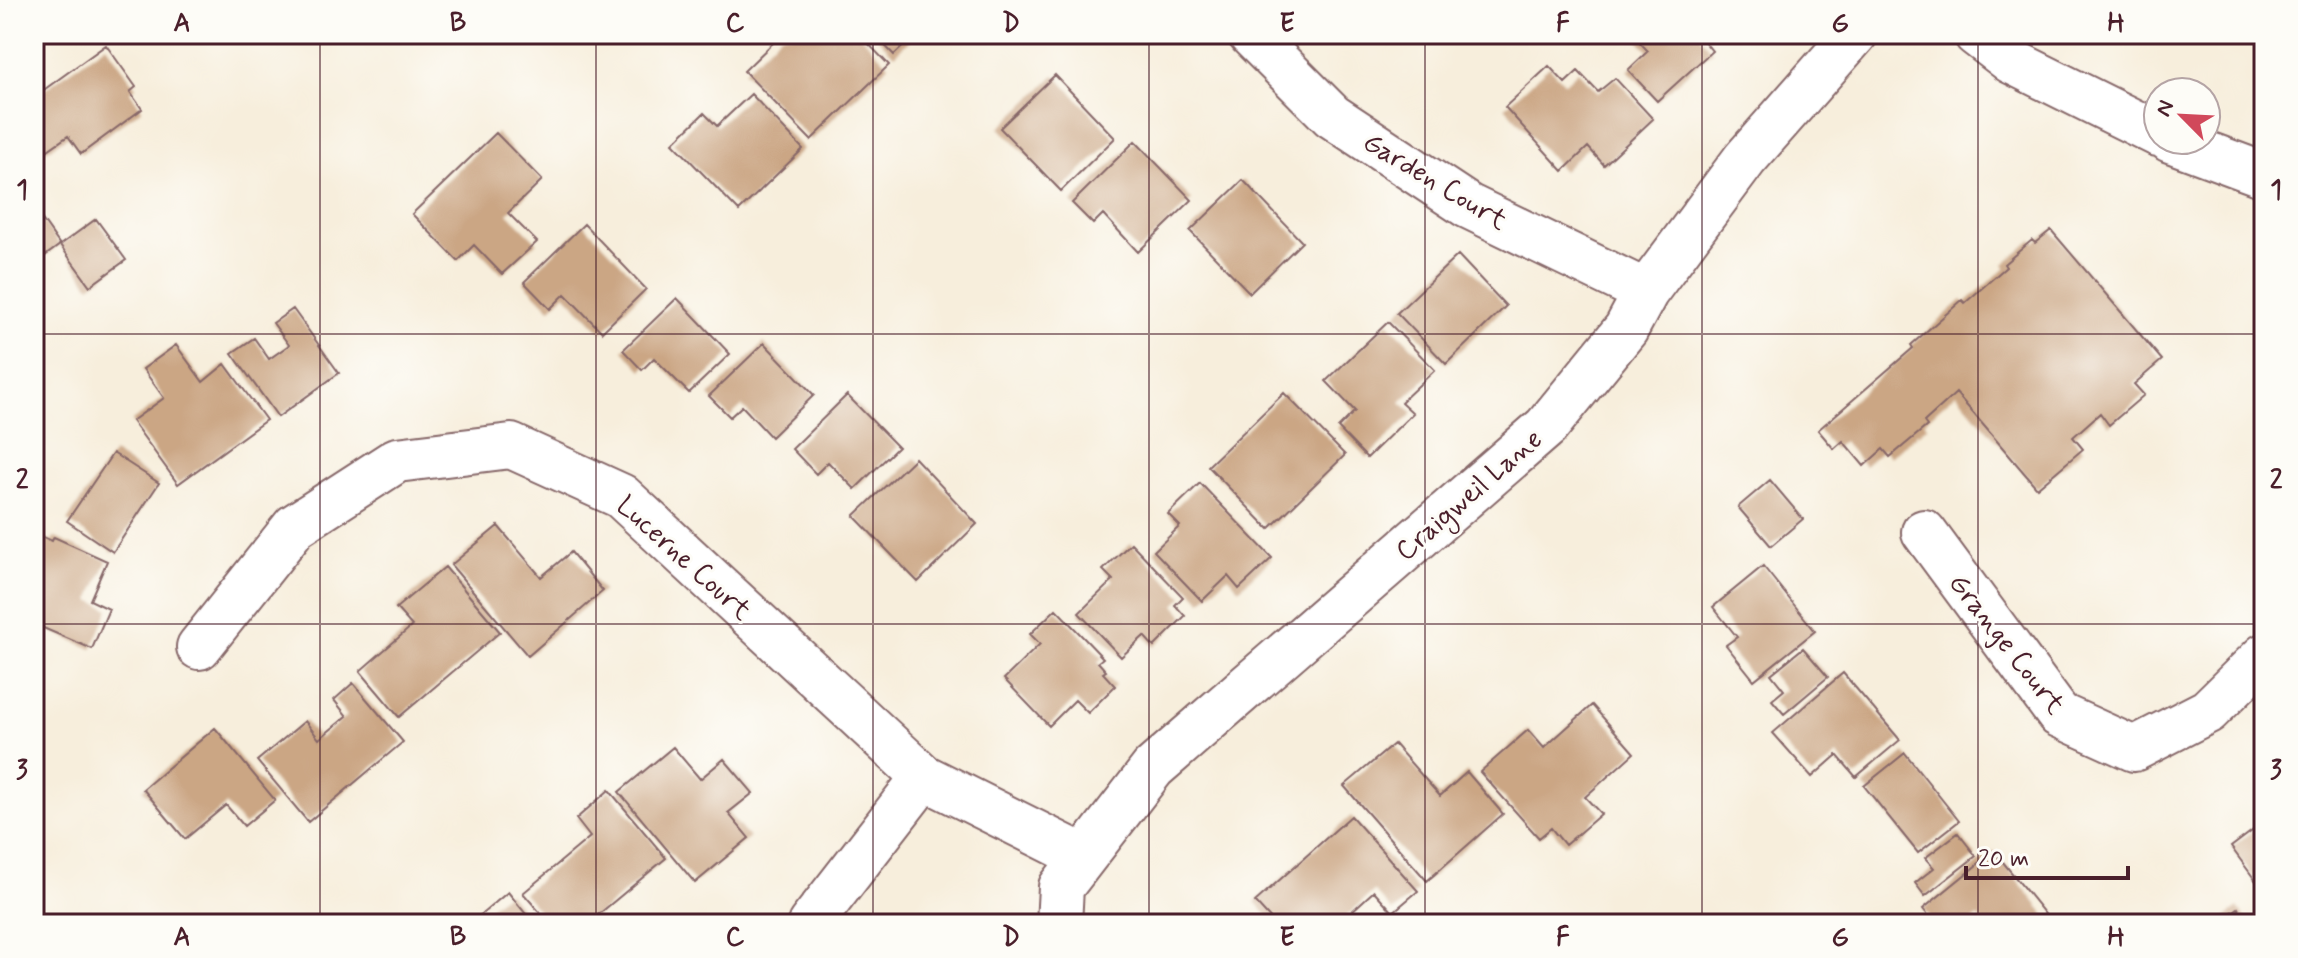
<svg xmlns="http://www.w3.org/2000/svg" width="2298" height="958" font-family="Mynerve,sans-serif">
	<rect width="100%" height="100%" fill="#fdfcf7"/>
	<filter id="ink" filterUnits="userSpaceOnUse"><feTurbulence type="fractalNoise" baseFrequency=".0125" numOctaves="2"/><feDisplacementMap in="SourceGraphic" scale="16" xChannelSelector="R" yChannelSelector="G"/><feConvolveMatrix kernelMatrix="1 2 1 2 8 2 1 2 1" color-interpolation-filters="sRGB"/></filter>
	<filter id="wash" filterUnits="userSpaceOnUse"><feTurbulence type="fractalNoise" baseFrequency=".006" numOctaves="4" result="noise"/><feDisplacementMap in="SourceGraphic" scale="32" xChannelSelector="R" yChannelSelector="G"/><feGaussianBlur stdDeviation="1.8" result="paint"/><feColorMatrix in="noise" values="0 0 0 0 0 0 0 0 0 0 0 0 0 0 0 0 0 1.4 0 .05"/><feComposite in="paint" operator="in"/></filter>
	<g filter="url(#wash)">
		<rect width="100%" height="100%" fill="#f7eedc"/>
		<g id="blocks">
			<path fill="#cba684" d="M 782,34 L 859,34 L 889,65 L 811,140 L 744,71 Z
				M 874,34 L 916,34 L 894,55 Z
				M 1632,34 L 1702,34 L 1700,36 L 1712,51 L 1657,101 L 1628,70 L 1648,51 Z
				M 106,45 L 136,87 L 130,92 L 142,109 L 81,154 L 68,136 L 42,154 L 34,143 L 34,97 Z
				M 1549,66 L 1565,83 L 1578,71 L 1598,92 L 1615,78 L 1653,119 L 1604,165 L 1588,147 L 1563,171 L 1505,107 Z
				M 1055,75 L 1115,138 L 1061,191 L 1000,128 Z
				M 751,94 L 803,149 L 739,211 L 673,143 L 704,113 L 717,126 Z
				M 496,133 L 542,180 L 508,213 L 537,242 L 502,274 L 474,245 L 458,261 L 412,214 Z
				M 1135,141 L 1192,200 L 1138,252 L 1103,214 L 1093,224 L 1072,203 Z
				M 1243,180 L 1302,242 L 1250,293 L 1190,231 Z
				M 34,208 L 60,245 L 96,219 L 126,260 L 90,286 L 60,245 L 34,264 Z
				M 584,224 L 646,289 L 602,332 L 565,294 L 550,309 L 524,282 Z
				M 2051,230 L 2162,360 L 2134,384 L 2144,395 L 2109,425 L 2100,413 L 2073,437 L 2083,449 L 2037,488 L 1956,393 L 1924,422 L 1927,426 L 1890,457 L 1883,449 L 1864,466 L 1843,441 L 1834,449 L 1818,430 L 1913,348 L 1911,345 L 1962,300 L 1965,303 L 2006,267 L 2004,264 L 2032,240 L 2035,243 Z
				M 1458,255 L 1506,306 L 1446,364 L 1397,313 Z
				M 677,298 L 730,354 L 689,393 L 654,358 L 642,370 L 623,350 Z
				M 293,309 L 339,373 L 278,417 L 232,353 L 254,338 L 269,359 L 289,345 L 273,323 Z
				M 1388,322 L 1435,370 L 1401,402 L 1413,413 L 1367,458 L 1338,428 L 1355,411 L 1326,381 Z
				M 764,343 L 814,395 L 771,437 L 742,406 L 730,417 L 709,396 Z
				M 176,345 L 203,382 L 225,364 L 266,420 L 178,484 L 132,421 L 164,398 L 143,369 Z
				M 1284,393 L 1345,455 L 1269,529 L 1208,466 Z
				M 847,395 L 898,447 L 855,489 L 828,462 L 816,474 L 792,449 Z
				M 113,453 L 159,483 L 113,552 L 67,521 Z
				M 915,458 L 977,524 L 918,582 L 854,516 Z
				M 1770,480 L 1803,519 L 1771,546 L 1738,507 Z
				M 1200,483 L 1272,558 L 1239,589 L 1228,576 L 1202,601 L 1154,551 L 1180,526 L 1168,514 Z
				M 498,526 L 541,577 L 571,552 L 603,591 L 528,656 L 451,565 Z
				M 34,533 L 52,541 L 54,537 L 107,561 L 90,600 L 109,609 L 92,649 L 34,624 L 34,582 L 39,570 L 34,568 Z
				M 1131,543 L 1183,597 L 1175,605 L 1185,616 L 1154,647 L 1144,636 L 1121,657 L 1079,613 L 1113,580 L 1103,570 Z
				M 1763,566 L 1815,631 L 1754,680 L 1726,645 L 1737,637 L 1713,607 Z
				M 445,567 L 500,632 L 399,717 L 360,671 L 412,626 L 396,608 Z
				M 1056,609 L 1103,658 L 1098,662 L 1106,671 L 1103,673 L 1115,686 L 1088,713 L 1075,700 L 1049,726 L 1004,679 L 1040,644 L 1030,634 Z
				M 1803,648 L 1828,677 L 1784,714 L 1772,700 L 1784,690 L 1771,674 Z
				M 1843,673 L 1900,740 L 1856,777 L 1837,755 L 1812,777 L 1773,733 Z
				M 353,683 L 403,742 L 308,822 L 257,761 L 305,721 L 319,739 L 347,716 L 334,700 Z
				M 1592,705 L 1634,753 L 1585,797 L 1601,814 L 1565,845 L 1551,828 L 1539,838 L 1480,772 L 1528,730 L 1544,748 Z
				M 215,728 L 275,800 L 244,826 L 226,805 L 185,839 L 143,789 Z
				M 1394,744 L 1440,796 L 1467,772 L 1503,814 L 1427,881 L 1344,786 Z
				M 673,747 L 700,779 L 724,759 L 753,793 L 728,813 L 749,838 L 695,883 L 619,792 Z
				M 1905,753 L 1959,821 L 1918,853 L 1864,786 Z
				M 609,790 L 666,858 L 587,924 L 550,924 L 523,893 L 590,837 L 576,819 Z
				M 1351,816 L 1418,891 L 1393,912 L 1374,891 L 1338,924 L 1275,924 L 1255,902 Z
				M 2264,822 L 2264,892 L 2231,847 Z
				M 1958,833 L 1976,856 L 1925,896 L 1915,883 L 1934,868 L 1925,858 Z
				M 1994,851 L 2049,919 L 2042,924 L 1983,924 L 1978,917 L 1969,924 L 1935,924 L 1923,909 Z
				M 508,892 L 534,924 L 470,924 Z
				M 2238,908 L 2249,924 L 2216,924 Z"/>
		</g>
	</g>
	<g filter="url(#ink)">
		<use href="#blocks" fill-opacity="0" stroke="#876769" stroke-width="2"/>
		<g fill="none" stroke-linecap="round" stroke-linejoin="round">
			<g stroke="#876769" stroke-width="48">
				<path id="street" d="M 1250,34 L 1332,116 L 1468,206 L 1646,292
					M 1976,34 L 2011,61 L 2158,134
					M 2170,140 L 2264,175
					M 1924,532 L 2059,715 L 2134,749 L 2208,711 L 2264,656
					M 199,647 L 295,526 L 397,460 L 511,446 L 621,496 L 924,777 L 1084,857
					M 810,924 L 924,777
					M 1059,924 L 1061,887 L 1153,768 L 1546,427 L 1626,329 L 1646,292 L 1745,159 L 1855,34"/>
			</g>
			<use href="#street" stroke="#fff" stroke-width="44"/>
		</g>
	</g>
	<path fill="none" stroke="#4a1f2b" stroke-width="2" stroke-opacity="0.55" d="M 320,34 L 320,924M 596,34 L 596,924M 873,34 L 873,924M 1149,34 L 1149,924M 1425,34 L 1425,924M 1702,34 L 1702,924M 1978,34 L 1978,924M 34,334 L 2264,334M 34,624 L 2264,624"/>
	<g text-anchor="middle" stroke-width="6" stroke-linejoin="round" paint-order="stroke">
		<g font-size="28" fill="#4a1f2b" stroke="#fdfcf7">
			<text transform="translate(1436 180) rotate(31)" y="10">Garden Court</text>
			<text transform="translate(1468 494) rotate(-41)" y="10">Craigweil Lane</text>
			<text transform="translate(685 557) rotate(42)" y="10">Lucerne Court</text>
			<text transform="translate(2008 643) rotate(52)" y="10">Grange Court</text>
		</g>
	</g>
	<rect width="2298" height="958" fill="none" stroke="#fdfcf7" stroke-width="88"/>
	<g transform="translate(2182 116) rotate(294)"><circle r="38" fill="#fdfcf7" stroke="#b5a4a5" stroke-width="2"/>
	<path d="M0-6L14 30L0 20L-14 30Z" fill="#d1495b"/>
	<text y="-12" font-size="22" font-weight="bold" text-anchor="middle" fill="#4a1f2b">N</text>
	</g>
	<path d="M1966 866v12h162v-12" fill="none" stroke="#4a1f2b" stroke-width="4"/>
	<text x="1978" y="866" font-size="24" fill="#4a1f2b" stroke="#fdfcf7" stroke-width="6" paint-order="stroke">20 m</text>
	<rect x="44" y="44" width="2210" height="870" fill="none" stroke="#4a1f2b" stroke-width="3"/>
	<g font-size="26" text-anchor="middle" font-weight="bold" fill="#4a1f2b">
		<text x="182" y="31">A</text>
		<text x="458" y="31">B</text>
		<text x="735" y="31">C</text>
		<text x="1011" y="31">D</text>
		<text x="1287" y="31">E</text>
		<text x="1563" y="31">F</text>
		<text x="1840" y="31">G</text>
		<text x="2116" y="31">H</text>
		<text x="22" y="198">1</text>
		<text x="2276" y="198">1</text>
		<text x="22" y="488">2</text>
		<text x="2276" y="488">2</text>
		<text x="22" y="778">3</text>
		<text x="2276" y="778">3</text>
		<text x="182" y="945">A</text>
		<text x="458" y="945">B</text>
		<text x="735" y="945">C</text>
		<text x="1011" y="945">D</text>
		<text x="1287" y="945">E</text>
		<text x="1563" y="945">F</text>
		<text x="1840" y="945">G</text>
		<text x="2116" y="945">H</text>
	</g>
</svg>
